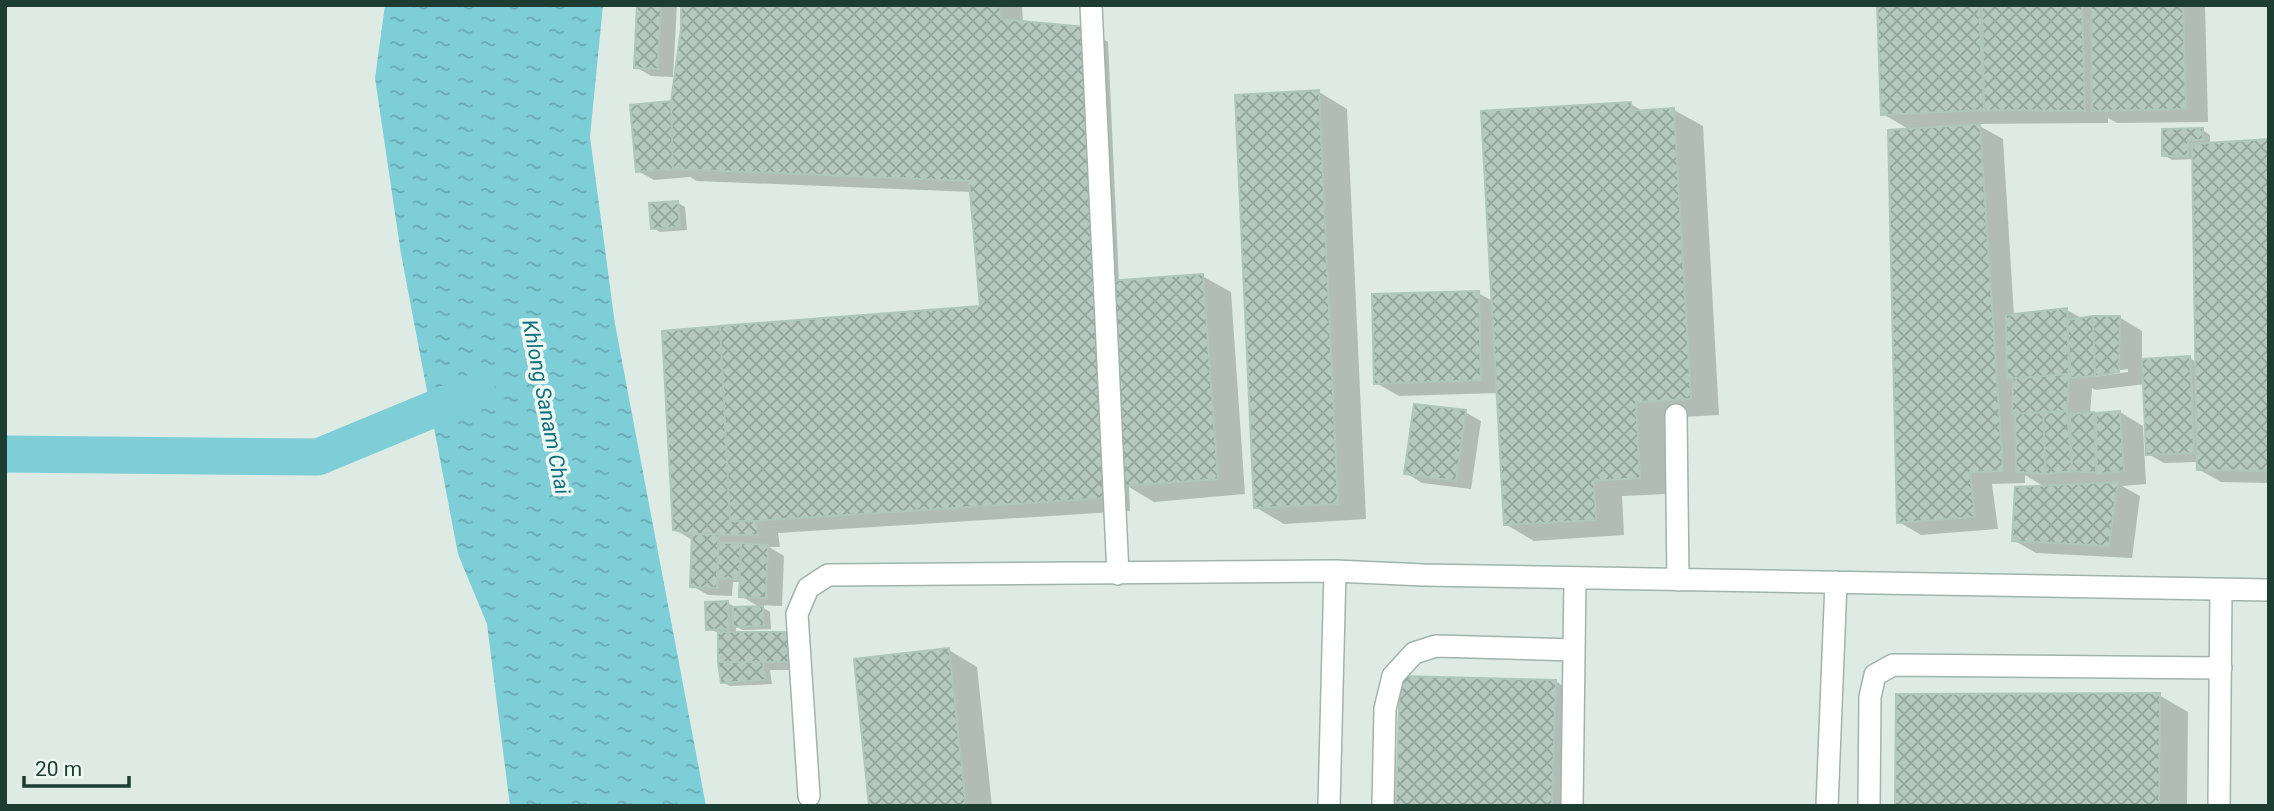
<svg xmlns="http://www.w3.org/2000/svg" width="2274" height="811" font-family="Roboto,sans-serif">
	<defs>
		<pattern id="water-ripples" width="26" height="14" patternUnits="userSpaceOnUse" patternTransform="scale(1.75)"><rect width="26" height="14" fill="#7eced8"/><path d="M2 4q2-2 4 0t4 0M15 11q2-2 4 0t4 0" fill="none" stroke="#67a8b0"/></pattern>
		<pattern id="building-cross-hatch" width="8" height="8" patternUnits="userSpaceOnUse" patternTransform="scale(1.75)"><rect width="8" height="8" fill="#b6c9c0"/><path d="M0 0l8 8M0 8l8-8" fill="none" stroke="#93a49d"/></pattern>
	</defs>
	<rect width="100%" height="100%" fill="#deebe5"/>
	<path fill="url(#water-ripples)" d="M 385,5 L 603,5 L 590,137 L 615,324 L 706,806 L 510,806 L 487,624 L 458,554 L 401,254 L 375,78 Z"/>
	<path fill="#0003" fill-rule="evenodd" d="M 639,5 L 677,5 L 673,77 L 651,76 L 636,67 Z
		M 682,5 L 1022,5 L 1023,23 L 1085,29 L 1108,42 L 1119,282 L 1202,276 L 1231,292 L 1245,494 L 1154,502 L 1129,487 L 1130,511 L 778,533 L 780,547 L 769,547 L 784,556 L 782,606 L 759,605 L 770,612 L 771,629 L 743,630 L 736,627 L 736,634 L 788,633 L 804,670 L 770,670 L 772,684 L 730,686 L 722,682 L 720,633 L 707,629 L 728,603 L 735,607 L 761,608 L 741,596 L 741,582 L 733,582 L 732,596 L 708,595 L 692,586 L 694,541 L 674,529 L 982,307 L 972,192 L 697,181 L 690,177 L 654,180 L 638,171 L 673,103 L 683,29 Z
		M 1878,5 L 2205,5 L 2208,122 L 2117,123 L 2108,118 L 2108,123 L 1976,124 L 2003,139 L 2014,316 L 2067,310 L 2085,320 L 2119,317 L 2142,331 L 2142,361 L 2189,358 L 2197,362 L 2194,159 L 2172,160 L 2164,155 L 2203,130 L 2210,135 L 2210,145 L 2269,140 L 2269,483 L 2221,482 L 2198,469 L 2198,462 L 2164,463 L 2148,454 L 2145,384 L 2096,390 L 2092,388 L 2090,414 L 2120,412 L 2143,426 L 2146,484 L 2122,486 L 2140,496 L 2132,558 L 2036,553 L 2013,540 L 2045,487 L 2025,475 L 2025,483 L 1992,484 L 1998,529 L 1921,535 L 1899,522 L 1910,130 L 1883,114 ZM 2128,369 L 2128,372 L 2093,377 L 2093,374 Z
		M 1319,92 L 1347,109 L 1366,519 L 1284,524 L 1255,507 Z
		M 1631,104 L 1644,112 L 1674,110 L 1703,126 L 1719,415 L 1664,418 L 1668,494 L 1622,496 L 1624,535 L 1534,541 L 1505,524 L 1498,393 L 1399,396 L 1376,383 L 1478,293 L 1493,301 Z
		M 678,203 L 685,207 L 687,230 L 660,232 L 653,228 Z
		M 1465,412 L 1481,421 L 1471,489 L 1422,483 L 1406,473 Z
		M 949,650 L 977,667 L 992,806 L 871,806 Z
		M 1555,681 L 1584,698 L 1580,806 L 1397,806 Z
		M 2159,695 L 2188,712 L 2187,806 L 1897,806 Z"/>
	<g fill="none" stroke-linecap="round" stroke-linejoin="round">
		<path stroke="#7eced8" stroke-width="37" d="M 5,454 L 318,457 L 477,391"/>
	</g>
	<path fill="url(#building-cross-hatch)" stroke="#afc6bc" stroke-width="2" d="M 637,5 L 661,5 L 658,69 L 634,68 Z
		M 681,5 L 1000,5 L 1001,19 L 1085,27 L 1107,498 L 756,521 L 730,521 L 720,326 L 980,306 L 969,181 L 673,169 L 671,101 L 681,29 Z
		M 1877,5 L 1979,5 L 1984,110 L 1881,115 Z
		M 1982,5 L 2082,5 L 2085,111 L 1984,110 Z
		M 2091,5 L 2183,5 L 2186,109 L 2092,111 Z
		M 1319,90 L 1338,504 L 1254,508 L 1235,95 Z
		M 671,101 L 673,169 L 636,172 L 630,105 Z
		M 1631,102 L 1632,111 L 1674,108 L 1691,399 L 1636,402 L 1640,478 L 1594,481 L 1596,520 L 1504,525 L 1481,111 Z
		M 1980,124 L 2003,471 L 1970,472 L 1975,517 L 1897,523 L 1888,130 Z
		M 2203,128 L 2203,140 L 2188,140 L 2188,156 L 2162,156 L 2162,129 Z
		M 2269,139 L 2269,471 L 2197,470 L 2192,144 Z
		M 678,201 L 680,227 L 651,229 L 649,203 Z
		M 1203,274 L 1218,479 L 1123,486 L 1108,281 Z
		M 1479,291 L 1481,380 L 1374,384 L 1372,294 Z
		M 2067,308 L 2069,374 L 2007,379 L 2006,315 Z
		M 2093,316 L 2095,376 L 2071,378 L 2067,320 Z
		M 2093,316 L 2120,316 L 2119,372 L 2095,376 Z
		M 720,326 L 730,521 L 756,521 L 758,535 L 692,534 L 673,530 L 662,331 Z
		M 2190,356 L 2194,453 L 2146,455 L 2142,359 Z
		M 2069,374 L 2067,411 L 2012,414 L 2013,378 Z
		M 1414,404 L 1466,410 L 1456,481 L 1404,474 Z
		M 2067,411 L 2072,471 L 2046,474 L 2043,412 Z
		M 2120,411 L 2124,471 L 2097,474 L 2096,413 Z
		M 2043,412 L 2046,474 L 2016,472 L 2015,414 Z
		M 2094,412 L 2096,473 L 2072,471 L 2070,414 Z
		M 2118,482 L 2109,546 L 2012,541 L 2015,487 Z
		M 692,534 L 719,534 L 717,588 L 690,587 Z
		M 718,543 L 741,543 L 739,579 L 717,578 Z
		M 741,543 L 768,545 L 766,598 L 739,597 Z
		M 728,601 L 729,629 L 706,630 L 705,602 Z
		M 763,606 L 764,626 L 733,627 L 733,607 Z
		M 718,632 L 788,632 L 789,662 L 718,662 Z
		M 949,648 L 966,806 L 869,806 L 854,659 Z
		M 718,662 L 763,662 L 765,680 L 721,683 Z
		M 1400,676 L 1556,680 L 1552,806 L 1396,806 Z
		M 2160,693 L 2159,806 L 1895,806 L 1896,694 Z"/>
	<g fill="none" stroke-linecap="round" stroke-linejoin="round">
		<g stroke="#a0b3ac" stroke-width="24">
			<path id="minor" d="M 1091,5 L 1118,574
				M 1676,415 L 1678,580
				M 809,796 L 797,614 L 808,588 L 828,575 L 1335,571 L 1424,575 L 2269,590
				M 1329,806 L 1335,571
				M 1383,806 L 1385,709 L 1393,676 L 1414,653 L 1436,646 L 1574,650
				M 1572,806 L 1575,578
				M 1827,806 L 1836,582
				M 1869,806 L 1870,697 L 1875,675 L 1893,665 L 2221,668
				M 2219,806 L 2221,589"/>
		</g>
		<use href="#minor" stroke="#fff" stroke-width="21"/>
	</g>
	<g text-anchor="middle" stroke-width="7" stroke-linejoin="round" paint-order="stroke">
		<g font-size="21" font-style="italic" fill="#11717f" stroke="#eef8f3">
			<text transform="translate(546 407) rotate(79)" y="7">Khlong Sanam Chai</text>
		</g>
	</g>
	<rect width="2274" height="811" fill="none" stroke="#1d3d33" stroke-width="14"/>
	<path d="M24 776v10h105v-10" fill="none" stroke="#1d3d33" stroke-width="3.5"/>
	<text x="35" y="776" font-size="21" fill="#1d3d33" stroke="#eef8f3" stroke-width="5" paint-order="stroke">20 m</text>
</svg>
